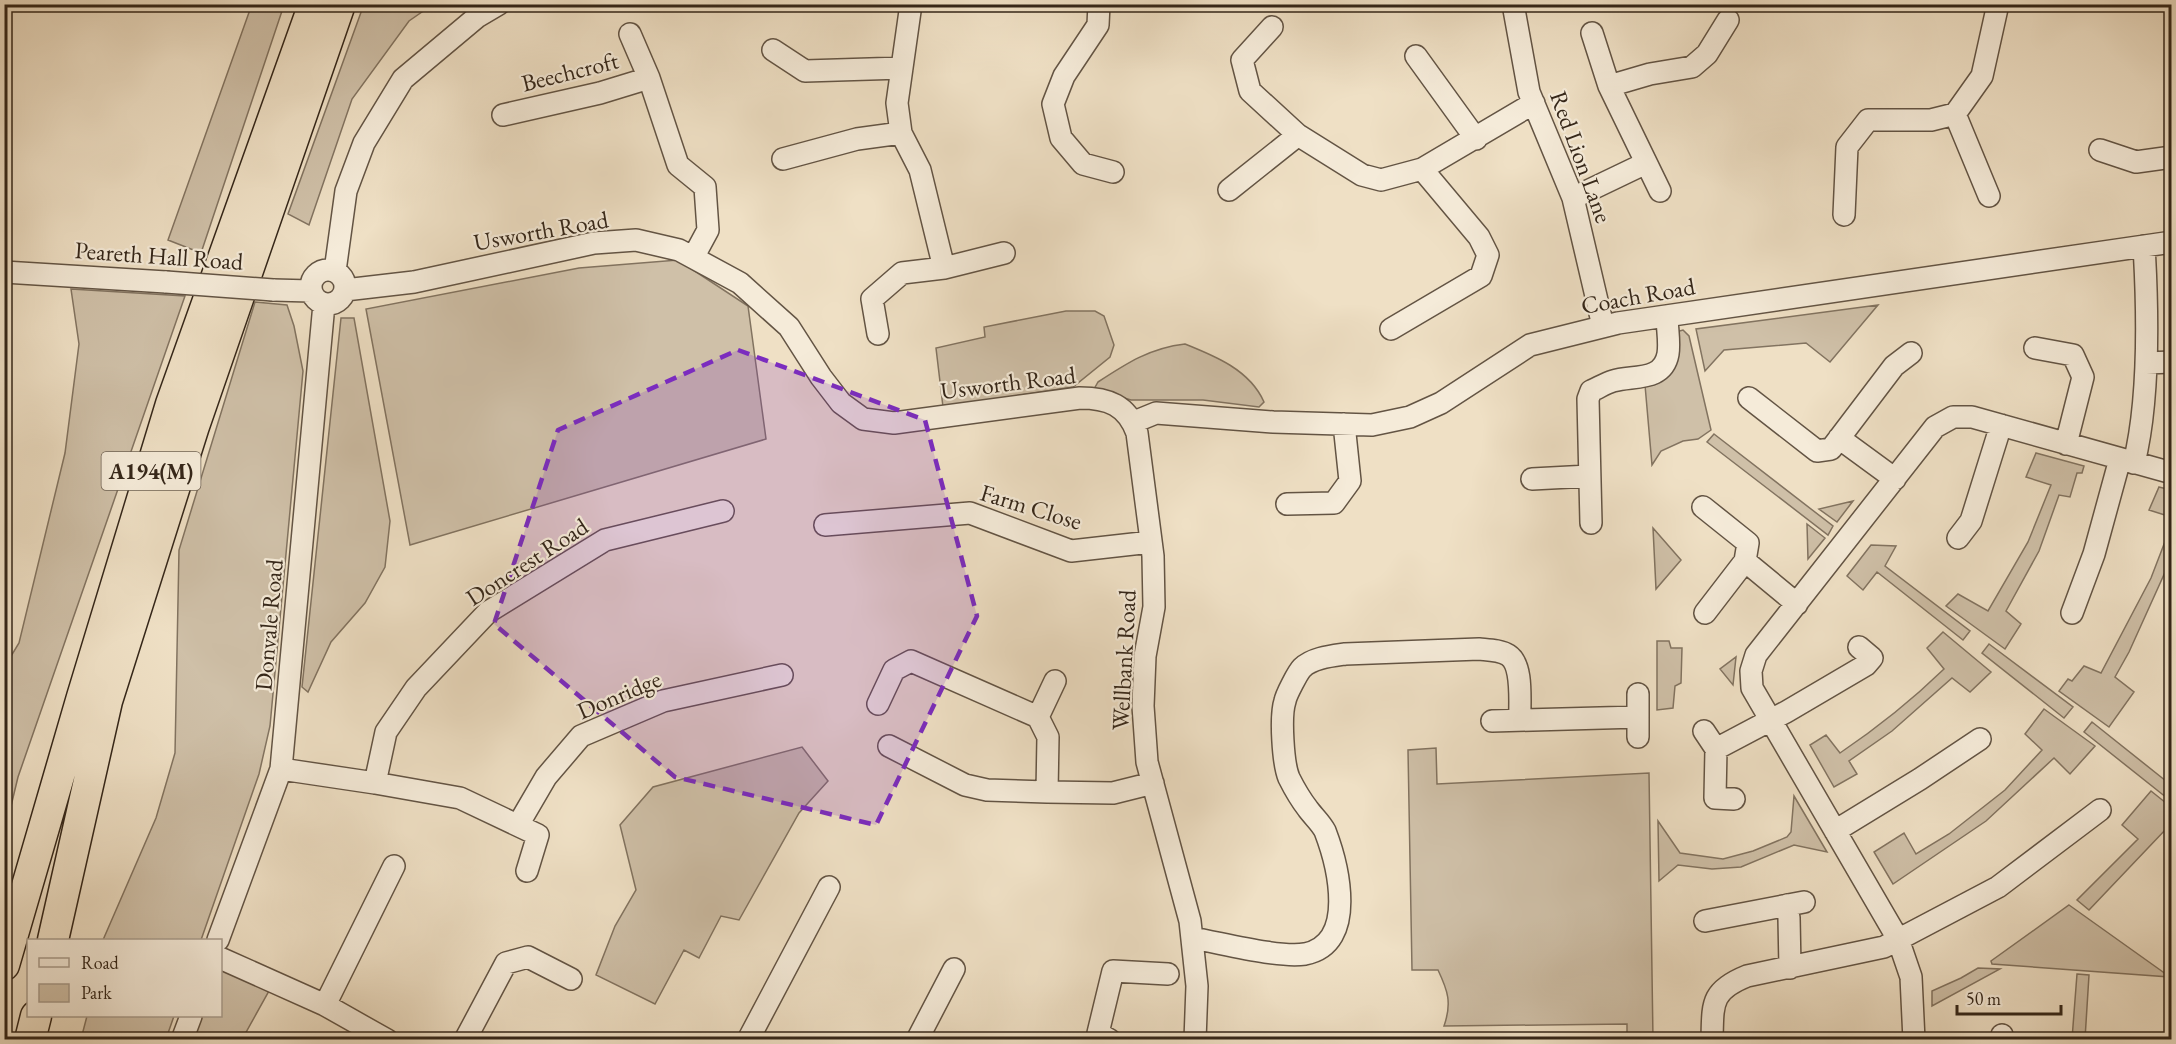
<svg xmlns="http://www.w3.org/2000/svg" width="2176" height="1044" font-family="'EB Garamond',serif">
	<rect width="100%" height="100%" fill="#efe0c5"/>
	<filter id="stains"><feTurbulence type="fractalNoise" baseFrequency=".00333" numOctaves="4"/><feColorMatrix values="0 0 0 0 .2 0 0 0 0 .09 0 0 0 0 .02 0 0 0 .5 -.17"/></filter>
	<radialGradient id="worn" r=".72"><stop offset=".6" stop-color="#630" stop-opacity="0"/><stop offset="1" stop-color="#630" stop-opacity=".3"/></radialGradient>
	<path fill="#cfc0a8" stroke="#827360" stroke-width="1.5" d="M 252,4 L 284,5 L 201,253 L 168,240 Z
		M 364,4 L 432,5 L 409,21 L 352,99 L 309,225 L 288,214 Z
		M 678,260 L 748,306 L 766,439 L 410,545 L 366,309 L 579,268 Z
		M 71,289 L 185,296 L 18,777 L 5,831 L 5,666 L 19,643 L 65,453 L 79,344 Z
		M 255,302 L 287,305 L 294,326 L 303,371 L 270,726 L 259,774 L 201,940 L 103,940 L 156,818 L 175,753 L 179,550 Z
		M 1878,305 L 1830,362 L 1806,343 L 1724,350 L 1705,371 L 1696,329 Z
		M 1066,311 L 1095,311 L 1104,316 L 1114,345 L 1110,357 L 1073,387 L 943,407 L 936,348 L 985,337 L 984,327 Z
		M 341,318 L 354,318 L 390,521 L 385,567 L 365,603 L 331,642 L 308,692 L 302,687 Z
		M 1683,330 L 1689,336 L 1711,430 L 1698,439 L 1683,441 L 1661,451 L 1652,465 L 1645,385 L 1676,332 Z
		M 1185,344 C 1215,356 1250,370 1264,402 L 1259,407 L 1203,400 L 1131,400 L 1094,389 L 1098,382 C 1127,363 1150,348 1185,344 Z
		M 1714,434 L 1833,526 L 1828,535 L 1707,442 Z
		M 2036,453 L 2084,466 L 2082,473 L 2077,473 L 2070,497 L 2059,495 L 2039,551 L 2006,611 L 2021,624 L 2005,649 L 1946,606 L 1958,594 L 1988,611 L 2028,542 L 2051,485 L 2026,477 Z
		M 2159,487 L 2171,490 L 2171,517 L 2149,510 Z
		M 1853,501 L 1837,522 L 1819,509 Z
		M 1807,524 L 1825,538 L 1808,559 Z
		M 2171,526 L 2171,559 L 2129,652 L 2115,677 L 2134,692 L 2109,727 L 2059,691 L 2068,679 L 2072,681 L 2084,666 L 2101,673 L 2151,578 Z
		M 1653,528 L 1681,560 L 1656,589 Z
		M 1871,545 L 1896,546 L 1885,566 L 1970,631 L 1963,640 L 1877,572 L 1863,590 L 1847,576 Z
		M 1943,632 L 1991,672 L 1970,692 L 1952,678 L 1892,731 L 1849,761 L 1857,774 L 1834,787 L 1810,745 L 1826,735 L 1840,753 C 1877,728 1911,701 1944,669 L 1927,648 Z
		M 1657,641 L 1669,641 L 1671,648 L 1682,648 L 1681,683 L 1675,686 L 1673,708 L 1657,710 Z
		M 1989,644 L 2073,707 L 2064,718 L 1982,653 Z
		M 1736,657 L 1733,685 L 1720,669 Z
		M 2044,709 L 2095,746 L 2070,774 L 2054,758 L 1986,821 L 1893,884 L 1874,852 L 1904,833 L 1916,854 L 1949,834 L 2005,790 L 2042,750 L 2025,734 Z
		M 2092,722 L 2171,785 L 2171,792 L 2167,798 L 2084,732 Z
		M 802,747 L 828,781 L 799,813 L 739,920 L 721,916 L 699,958 L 684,950 L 655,1004 L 596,975 L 615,926 L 636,890 L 620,825 L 653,787 Z
		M 1436,748 L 1437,784 L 1649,773 L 1653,1039 L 1627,1039 L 1627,1024 L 1444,1026 C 1452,1003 1448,991 1438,970 L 1412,970 L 1408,750 Z
		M 2151,791 L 2171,807 L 2171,831 L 2167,828 L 2089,910 L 2077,900 L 2138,839 L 2122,825 Z
		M 1794,796 L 1827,852 L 1794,845 L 1741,867 L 1712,869 L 1678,865 L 1659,881 L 1658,821 L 1680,853 L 1723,859 L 1753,851 L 1787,837 L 1791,832 Z
		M 2069,905 L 2170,977 L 1992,964 L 1991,961 Z
		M 221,968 L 270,989 L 244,1036 L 246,1039 L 191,1040 L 200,1016 L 220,1016 Z
		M 1978,968 L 2000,969 L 1932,1006 L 1932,991 L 1961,978 Z
		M 2077,974 L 2089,975 L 2085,1039 L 2072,1039 Z
		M 87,1016 L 174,1016 L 166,1039 L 81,1039 Z"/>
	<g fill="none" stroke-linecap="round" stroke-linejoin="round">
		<g stroke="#635444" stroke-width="24">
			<path id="minor" d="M 911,4 L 897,103 L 901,133 L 920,170 L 944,268
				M 1099,4 L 1098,25 L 1064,76 L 1053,104 L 1061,138 L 1083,164 L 1113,172
				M 1513,4 L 1529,92 L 1573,198 L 1603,326
				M 1272,27 L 1242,60 L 1250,91 L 1298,135 L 1362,175 L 1381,180 L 1422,169 L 1534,103
				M 1592,33 L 1609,86 L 1660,191
				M 630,34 L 649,78 L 678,165 L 705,187 L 708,230 L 694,256
				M 773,50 L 805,71 L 902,68
				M 1416,56 L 1476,139
				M 1609,86 L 1650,74 L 1692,67 L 1707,54 L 1728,20
				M 1955,114 L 1989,196
				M 503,115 L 600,93 L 649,78
				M 2100,150 L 2136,162 L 2172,157
				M 783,159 L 857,139 L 901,133
				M 1229,190 L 1298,135
				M 1573,198 L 1646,163
				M 1844,215 L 1847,147 L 1868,120 L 1931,120 L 1955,114 L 1982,76 L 1998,4
				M311 287a17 17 0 1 1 34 0a17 17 0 1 1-34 0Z
				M 335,271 L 346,191 L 364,143 L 403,79 L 477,17 L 499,4
				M 4,272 L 166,282
				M 273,290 L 311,291
				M 345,290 L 414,282 L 594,243 L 636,240 L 679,250 L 740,283 L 789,327 L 821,377 L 841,403 L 863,419 L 894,423 L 1080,398 C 1108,398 1127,405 1137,433 L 1153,556 L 1154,607 L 1145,656 L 1143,706 L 1147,762 L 1190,921 L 1197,986 L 1195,1040
				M 1391,329 L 1481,276 L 1488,255 L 1479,237 L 1422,169
				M 878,334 L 872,299 L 902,273 L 944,268 L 1004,253
				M 2035,348 L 2073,355 L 2083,377 L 2066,444
				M 2146,363 L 2172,362
				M 1749,398 L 1817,451 L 1831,449 L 1894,366 L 1911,353
				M 1134,422 L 1156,413 L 1273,422 L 1372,425 L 1410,417 L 1441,403 L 1530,345 L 1618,323 L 2172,242
				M 1839,438 L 1895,479
				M 2134,463 C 2150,398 2148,313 2144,246
				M 1532,479 L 1589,476
				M 1287,504 L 1334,503 L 1350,481 L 1344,424
				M 1703,507 L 1748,543 L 1745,561 L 1797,604
				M 1591,523 L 1588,399 L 1591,391 C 1598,388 1606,383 1613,381 C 1633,375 1663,382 1668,354 C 1670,342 1667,328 1667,316
				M 825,525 L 970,513 L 1071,551 L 1151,542
				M 1958,538 L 1971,521 L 2001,425
				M 1705,613 L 1745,561
				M 2072,613 L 2094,554 L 2120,459
				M 1638,694 L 1638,737
				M 878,704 L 894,670 L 911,661 L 1038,717 L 1048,737 L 1047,792 L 1113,793 L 1153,783
				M 1038,717 L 1055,681
				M 1492,721 L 1638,717
				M 1704,731 L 1716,749
				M 889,746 L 965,785 L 987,790 L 1047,792
				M 281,769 L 375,783 L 460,798 L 538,835 L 527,871
				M 375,783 L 386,732 L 416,688 L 488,612 L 605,540 L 723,511
				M 1734,799 L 1715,798 L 1716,749 L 1786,712 L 1866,665 L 1872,658 L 1859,647
				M 518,825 L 546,777 L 581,736 L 663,701 L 782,675
				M 1835,831 L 1920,779 L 1980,739
				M 1787,905 L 1789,918 L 1790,968
				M 1705,921 L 1804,902
				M 1192,938 C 1222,943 1277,958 1305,954 C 1358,944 1338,865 1325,831 C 1321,823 1313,816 1308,809 C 1301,800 1294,788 1289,778 C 1283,764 1280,716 1285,701 C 1286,695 1298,672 1302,668 C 1312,658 1331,656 1345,654 L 1479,649 C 1489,650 1500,650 1508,655 C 1524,665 1519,703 1520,720
				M 218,940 L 281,769 L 324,304
				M 220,958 L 325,1005 L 387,1040
				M 325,1005 L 394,866
				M 2002,1035 L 2002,1040
				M 182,1040 L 191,1016
				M 465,1040 L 506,963 L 528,957 L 571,979
				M 748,1040 L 829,887
				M 917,1040 L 954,969
				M 1110,1040 L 1098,1033 L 1113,971 L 1168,974
				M 1712,1040 C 1713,1004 1710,991 1747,976 L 1884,947 L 1998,887 L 2100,810
				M 1914,1040 L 1911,977 L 1898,939 L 1752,688 L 1751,671 L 1756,655 L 1935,427 L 1953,417 L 1972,417 L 2172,473"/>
		</g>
		<g stroke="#342619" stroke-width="33">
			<path id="highway" d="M 53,940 L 107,701 L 194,426 L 340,4
				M 4,965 L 82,697 L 171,404 L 314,4
				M 30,1040 L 36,1016"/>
		</g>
		<use href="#minor" stroke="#f5ebd9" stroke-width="21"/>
		<use href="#highway" stroke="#efe0c5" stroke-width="30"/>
		<g stroke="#635444" stroke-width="24" stroke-linecap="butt">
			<path id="minor-bridge" d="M 166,282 L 273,290"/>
		</g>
		<use href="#minor-bridge" stroke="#f5ebd9" stroke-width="21"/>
	</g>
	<path fill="#7b2cbf" fill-opacity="0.2" stroke="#7b2cbf" stroke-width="4.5" stroke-dasharray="12 8" stroke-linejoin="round" d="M 738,350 L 925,420 L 977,616 L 876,825 L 675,777 L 494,624 L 558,430 Z"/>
	<g text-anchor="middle" stroke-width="4.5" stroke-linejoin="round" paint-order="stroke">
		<rect fill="#f5ebd9" stroke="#6e6153" stroke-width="1.5" x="101.5" y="452" width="99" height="38" rx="4.5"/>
		<g font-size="22" font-weight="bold" fill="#342619">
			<text x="151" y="479">A194(M)</text>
		</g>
		<g font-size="24" fill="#342619" stroke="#f5ebd9">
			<text transform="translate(570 72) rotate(-14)" y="8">Beechcroft</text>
			<text transform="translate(1581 157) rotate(70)" y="8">Red Lion Lane</text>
			<text transform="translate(541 231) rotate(-10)" y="8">Usworth Road</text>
			<text transform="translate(159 256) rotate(4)" y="8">Peareth Hall Road</text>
			<text transform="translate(1638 296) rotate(-10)" y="8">Coach Road</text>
			<text transform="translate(1008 383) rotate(-7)" y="8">Usworth Road</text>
			<text transform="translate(1031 507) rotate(17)" y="8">Farm Close</text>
			<text transform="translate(527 562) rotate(-33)" y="8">Doncrest Road</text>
			<text transform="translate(269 625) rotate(-85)" y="8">Donvale Road</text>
			<text transform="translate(1124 660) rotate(-87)" y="8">Wellbank Road</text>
			<text transform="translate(619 695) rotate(-23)" y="8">Donridge</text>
		</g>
	</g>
	<rect width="2176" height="1044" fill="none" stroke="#efe0c5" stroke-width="24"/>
	<rect x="6" y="6" width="2164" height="1032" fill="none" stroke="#342619" stroke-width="3"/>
	<rect x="12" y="12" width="2152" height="1020" fill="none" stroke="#342619" stroke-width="1.5"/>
	<rect x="27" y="939" width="195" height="78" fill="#f5ebd9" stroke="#a89c8c" stroke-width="1.5"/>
	<rect x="39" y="958" width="30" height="9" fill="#f5ebd9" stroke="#a89c8c" stroke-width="1.5"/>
	<text x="81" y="969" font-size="18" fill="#342619">Road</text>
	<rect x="39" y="984" width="30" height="18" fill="#cfc0a8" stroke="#a89c8c" stroke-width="1.5"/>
	<text x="81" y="999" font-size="18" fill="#342619">Park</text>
	<path d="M1957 1005v9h104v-9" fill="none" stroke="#342619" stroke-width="3"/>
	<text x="1966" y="1005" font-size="18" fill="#342619" stroke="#f5ebd9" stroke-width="4.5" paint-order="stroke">50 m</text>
	<rect width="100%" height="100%" filter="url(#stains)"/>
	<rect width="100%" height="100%" fill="url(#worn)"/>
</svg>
